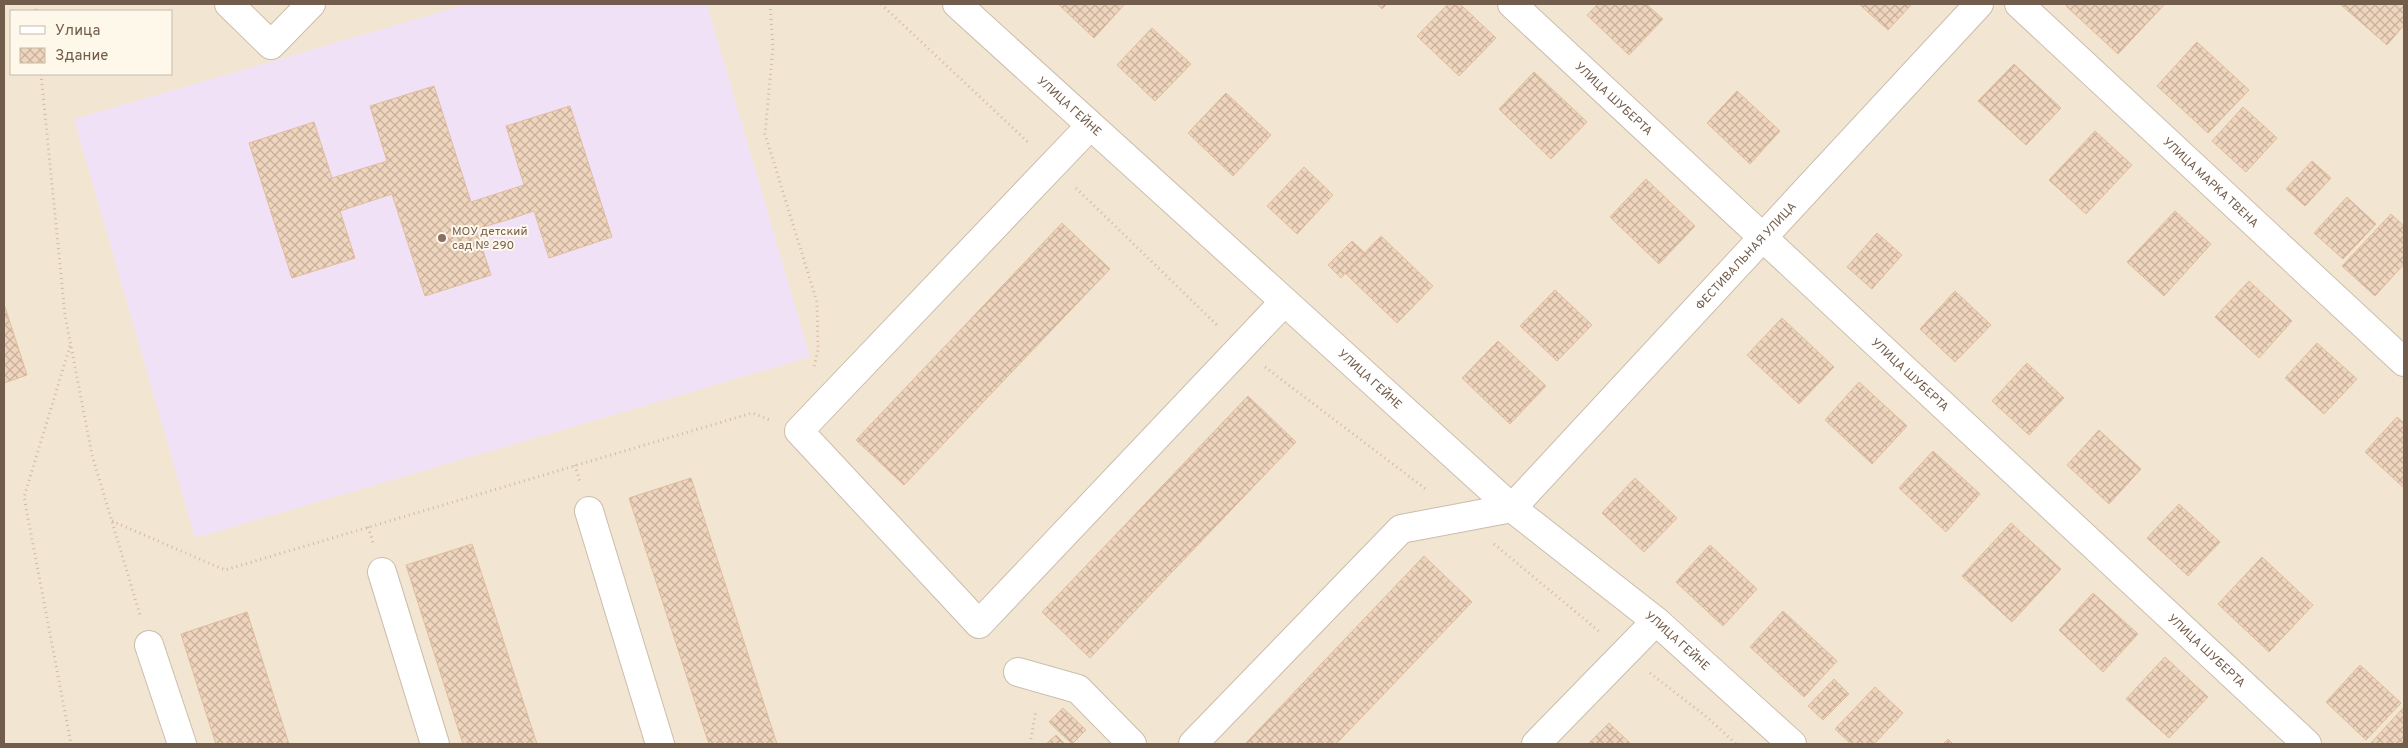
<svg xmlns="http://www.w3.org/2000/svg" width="2408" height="748" font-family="Overpass,sans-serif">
	<defs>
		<pattern id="building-cross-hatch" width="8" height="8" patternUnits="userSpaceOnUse" patternTransform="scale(1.25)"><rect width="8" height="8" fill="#efd5bd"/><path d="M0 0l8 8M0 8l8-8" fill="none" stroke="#c6b09c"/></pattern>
	</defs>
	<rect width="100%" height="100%" fill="#fbf4e4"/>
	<path fill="#f2e6d3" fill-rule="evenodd" d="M 4,4 L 2404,4 L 2404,744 L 4,744 ZM 11,11 L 171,11 L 171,74 L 11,74 Z"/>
	<path fill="#f1e1f7" d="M 468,4 L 707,4 L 810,357 L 195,538 L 74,119 Z"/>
	<path fill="url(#building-cross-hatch)" stroke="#e1bd9e" d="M 1058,4 L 1122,4 L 1124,5 L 1094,38 Z
		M 1377,4 L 1387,4 L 1382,9 Z
		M 1448,4 L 1460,4 L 1496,38 L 1459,76 L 1417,36 Z
		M 1598,4 L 1646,4 L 1663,19 L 1629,55 L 1587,15 Z
		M 1859,4 L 1912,4 L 1888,30 Z
		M 2069,4 L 2165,4 L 2118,54 L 2066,6 Z
		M 2340,4 L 2404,4 L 2404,25 L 2387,45 Z
		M 1152,28 L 1191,64 L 1155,101 L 1117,65 Z
		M 2197,42 L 2249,90 L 2208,133 L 2157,86 Z
		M 2014,64 L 2061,108 L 2026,145 L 1978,101 Z
		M 1534,72 L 1587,122 L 1551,159 L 1499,109 Z
		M 434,86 L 471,202 L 524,185 L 506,126 L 570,106 L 612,237 L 549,258 L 534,211 L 507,220 L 476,229 L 491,275 L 425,296 L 392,194 L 340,211 L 355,258 L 292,278 L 249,143 L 314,122 L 332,178 L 387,161 L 370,106 Z
		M 1737,91 L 1780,131 L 1750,164 L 1707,123 Z
		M 1226,93 L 1271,135 L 1233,176 L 1188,133 Z
		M 2243,107 L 2277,138 L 2246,172 L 2212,141 Z
		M 2095,131 L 2132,165 L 2086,214 L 2049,180 Z
		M 2312,161 L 2331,178 L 2305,206 L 2286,189 Z
		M 1304,167 L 1333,195 L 1297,234 L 1267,206 Z
		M 1646,179 L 1695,226 L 1659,264 L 1610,217 Z
		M 2347,197 L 2376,224 L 2343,259 L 2314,233 Z
		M 2175,211 L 2211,244 L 2164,296 L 2127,262 Z
		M 2391,214 L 2404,226 L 2404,264 L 2375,296 L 2342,266 Z
		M 1062,223 L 1110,269 L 904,485 L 856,440 Z
		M 1877,233 L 1902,255 L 1872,289 L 1847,267 Z
		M 1381,236 L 1433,286 L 1397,323 L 1345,273 Z
		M 1352,241 L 1365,253 L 1341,278 L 1328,265 Z
		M 2249,281 L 2292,321 L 2259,358 L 2215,317 Z
		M 1555,290 L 1592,325 L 1557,361 L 1520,326 Z
		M 1955,291 L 1991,325 L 1955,362 L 1920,329 Z
		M 4,304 L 27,375 L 4,383 Z
		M 1782,318 L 1834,367 L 1799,404 L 1747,355 Z
		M 1498,341 L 1546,386 L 1510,424 L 1462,378 Z
		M 2317,343 L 2357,379 L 2324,414 L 2285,378 Z
		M 2027,363 L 2064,398 L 2029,435 L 1992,401 Z
		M 1859,382 L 1907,426 L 1872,464 L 1825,420 Z
		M 1248,396 L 1296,442 L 1090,658 L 1042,612 Z
		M 2397,417 L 2404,423 L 2404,488 L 2365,452 Z
		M 2099,430 L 2141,469 L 2109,504 L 2067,465 Z
		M 1933,451 L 1980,494 L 1946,532 L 1899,488 Z
		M 691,478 L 777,744 L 709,744 L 696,705 L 629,498 Z
		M 1635,478 L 1677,518 L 1644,552 L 1602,513 Z
		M 2179,504 L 2220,542 L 2188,576 L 2147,538 Z
		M 2011,523 L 2061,569 L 2012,622 L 1962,576 Z
		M 472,544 L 537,744 L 463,744 L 406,565 Z
		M 1710,545 L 1757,589 L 1723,626 L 1676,582 Z
		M 1424,556 L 1472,602 L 1336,744 L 1245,744 Z
		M 2262,557 L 2313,605 L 2269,652 L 2218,604 Z
		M 2093,593 L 2138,634 L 2103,672 L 2059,630 Z
		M 1783,611 L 1837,661 L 1804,697 L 1750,647 Z
		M 247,612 L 289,744 L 216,744 L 198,688 L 181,634 Z
		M 2165,657 L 2208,697 L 2169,738 L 2126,699 Z
		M 2360,665 L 2401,703 L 2366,740 L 2326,702 Z
		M 1834,679 L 1849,694 L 1823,720 L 1808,706 Z
		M 1875,687 L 1903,713 L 1874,744 L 1851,744 L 1835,729 Z
		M 2404,707 L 2404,744 L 2373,744 L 2371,743 Z
		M 1063,708 L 1086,730 L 1072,744 L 1049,722 Z
		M 1609,723 L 1631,744 L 1588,744 Z
		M 1056,735 L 1065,744 L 1046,744 Z
		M 1948,739 L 1953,744 L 1943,744 Z"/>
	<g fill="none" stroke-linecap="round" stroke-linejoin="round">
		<g stroke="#ccbcab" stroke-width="30">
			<g id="minor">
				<path d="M 229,4 L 271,45 L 311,4"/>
				<path id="s1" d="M 957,4 L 1512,508 L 1656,621 L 1792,744"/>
				<path id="s2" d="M 1512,4 L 2307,744"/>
				<path id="s3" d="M 2019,4 L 2404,362"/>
				<path d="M 1090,126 L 799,431 L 979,624 L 1284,302"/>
				<path d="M 589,511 L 660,744"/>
				<path d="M 382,572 L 435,744"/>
				<path d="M 149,645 L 182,744"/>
				<path d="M 1018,672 L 1078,689 L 1132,744"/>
				<path id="s4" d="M 1193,744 L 1401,529 L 1512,508 L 1979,4"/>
				<path d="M 1536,744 L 1656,621"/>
			</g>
		</g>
		<path stroke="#d4b8a0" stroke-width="3" stroke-dasharray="1 4" stroke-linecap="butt" d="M 35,4 L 36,11
			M 770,4 L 773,47 L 765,134 L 817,302 L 818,350 L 814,367
			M 881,4 L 1030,144
			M 41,74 L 65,315 L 92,455 L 140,615
			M 1076,188 L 1219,327
			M 70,346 L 24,497 L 71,744
			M 1265,367 L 1427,490
			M 575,465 L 580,482
			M 112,521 L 225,570 L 752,413 L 770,420
			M 368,527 L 373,543
			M 1494,544 L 1601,633
			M 1650,673 L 1708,718 L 1736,744
			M 1030,744 L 1036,710"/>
		<use href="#minor" stroke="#fff" stroke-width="28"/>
	</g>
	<circle fill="#8d6e63" stroke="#fef8ea" stroke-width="2" cx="442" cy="238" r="5"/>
	<g text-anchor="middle" stroke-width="4" stroke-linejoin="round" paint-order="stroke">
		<g font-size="12" fill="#725c4b" stroke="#fef8ea">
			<text dy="4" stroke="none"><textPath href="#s2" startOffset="139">УЛИЦА ШУБЕРТА</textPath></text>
			<text dy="4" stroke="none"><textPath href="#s1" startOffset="152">УЛИЦА ГЕЙНЕ</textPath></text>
			<text dy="4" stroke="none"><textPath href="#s3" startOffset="262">УЛИЦА МАРКА ТВЕНА</textPath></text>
			<text dy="4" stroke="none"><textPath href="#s4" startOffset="756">ФЕСТИВАЛЬНАЯ УЛИЦА</textPath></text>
			<text dy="4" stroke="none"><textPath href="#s2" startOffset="544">УЛИЦА ШУБЕРТА</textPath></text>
			<text dy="4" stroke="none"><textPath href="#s1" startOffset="558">УЛИЦА ГЕЙНЕ</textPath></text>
			<text dy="4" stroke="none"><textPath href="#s1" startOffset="962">УЛИЦА ГЕЙНЕ</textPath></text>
			<text dy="4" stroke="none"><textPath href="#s2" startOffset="949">УЛИЦА ШУБЕРТА</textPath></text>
		</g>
		<g font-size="12" fill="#785e54" stroke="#fef8ea" text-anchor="start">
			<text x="452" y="235">МОУ детский<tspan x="452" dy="14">сад № 290</tspan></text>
		</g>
	</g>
	<rect width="2408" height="748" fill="none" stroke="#725c4b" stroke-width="10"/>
	<rect x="10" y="10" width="162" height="65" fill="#fef8ea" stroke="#c6baaa"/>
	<rect x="20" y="26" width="25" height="8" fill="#ffffff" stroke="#c6baaa"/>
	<text x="55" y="35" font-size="15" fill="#725c4b">Улица</text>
	<rect x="20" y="48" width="25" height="15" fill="url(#building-cross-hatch)" stroke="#c6baaa"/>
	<text x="55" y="60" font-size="15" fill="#725c4b">Здание</text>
</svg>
